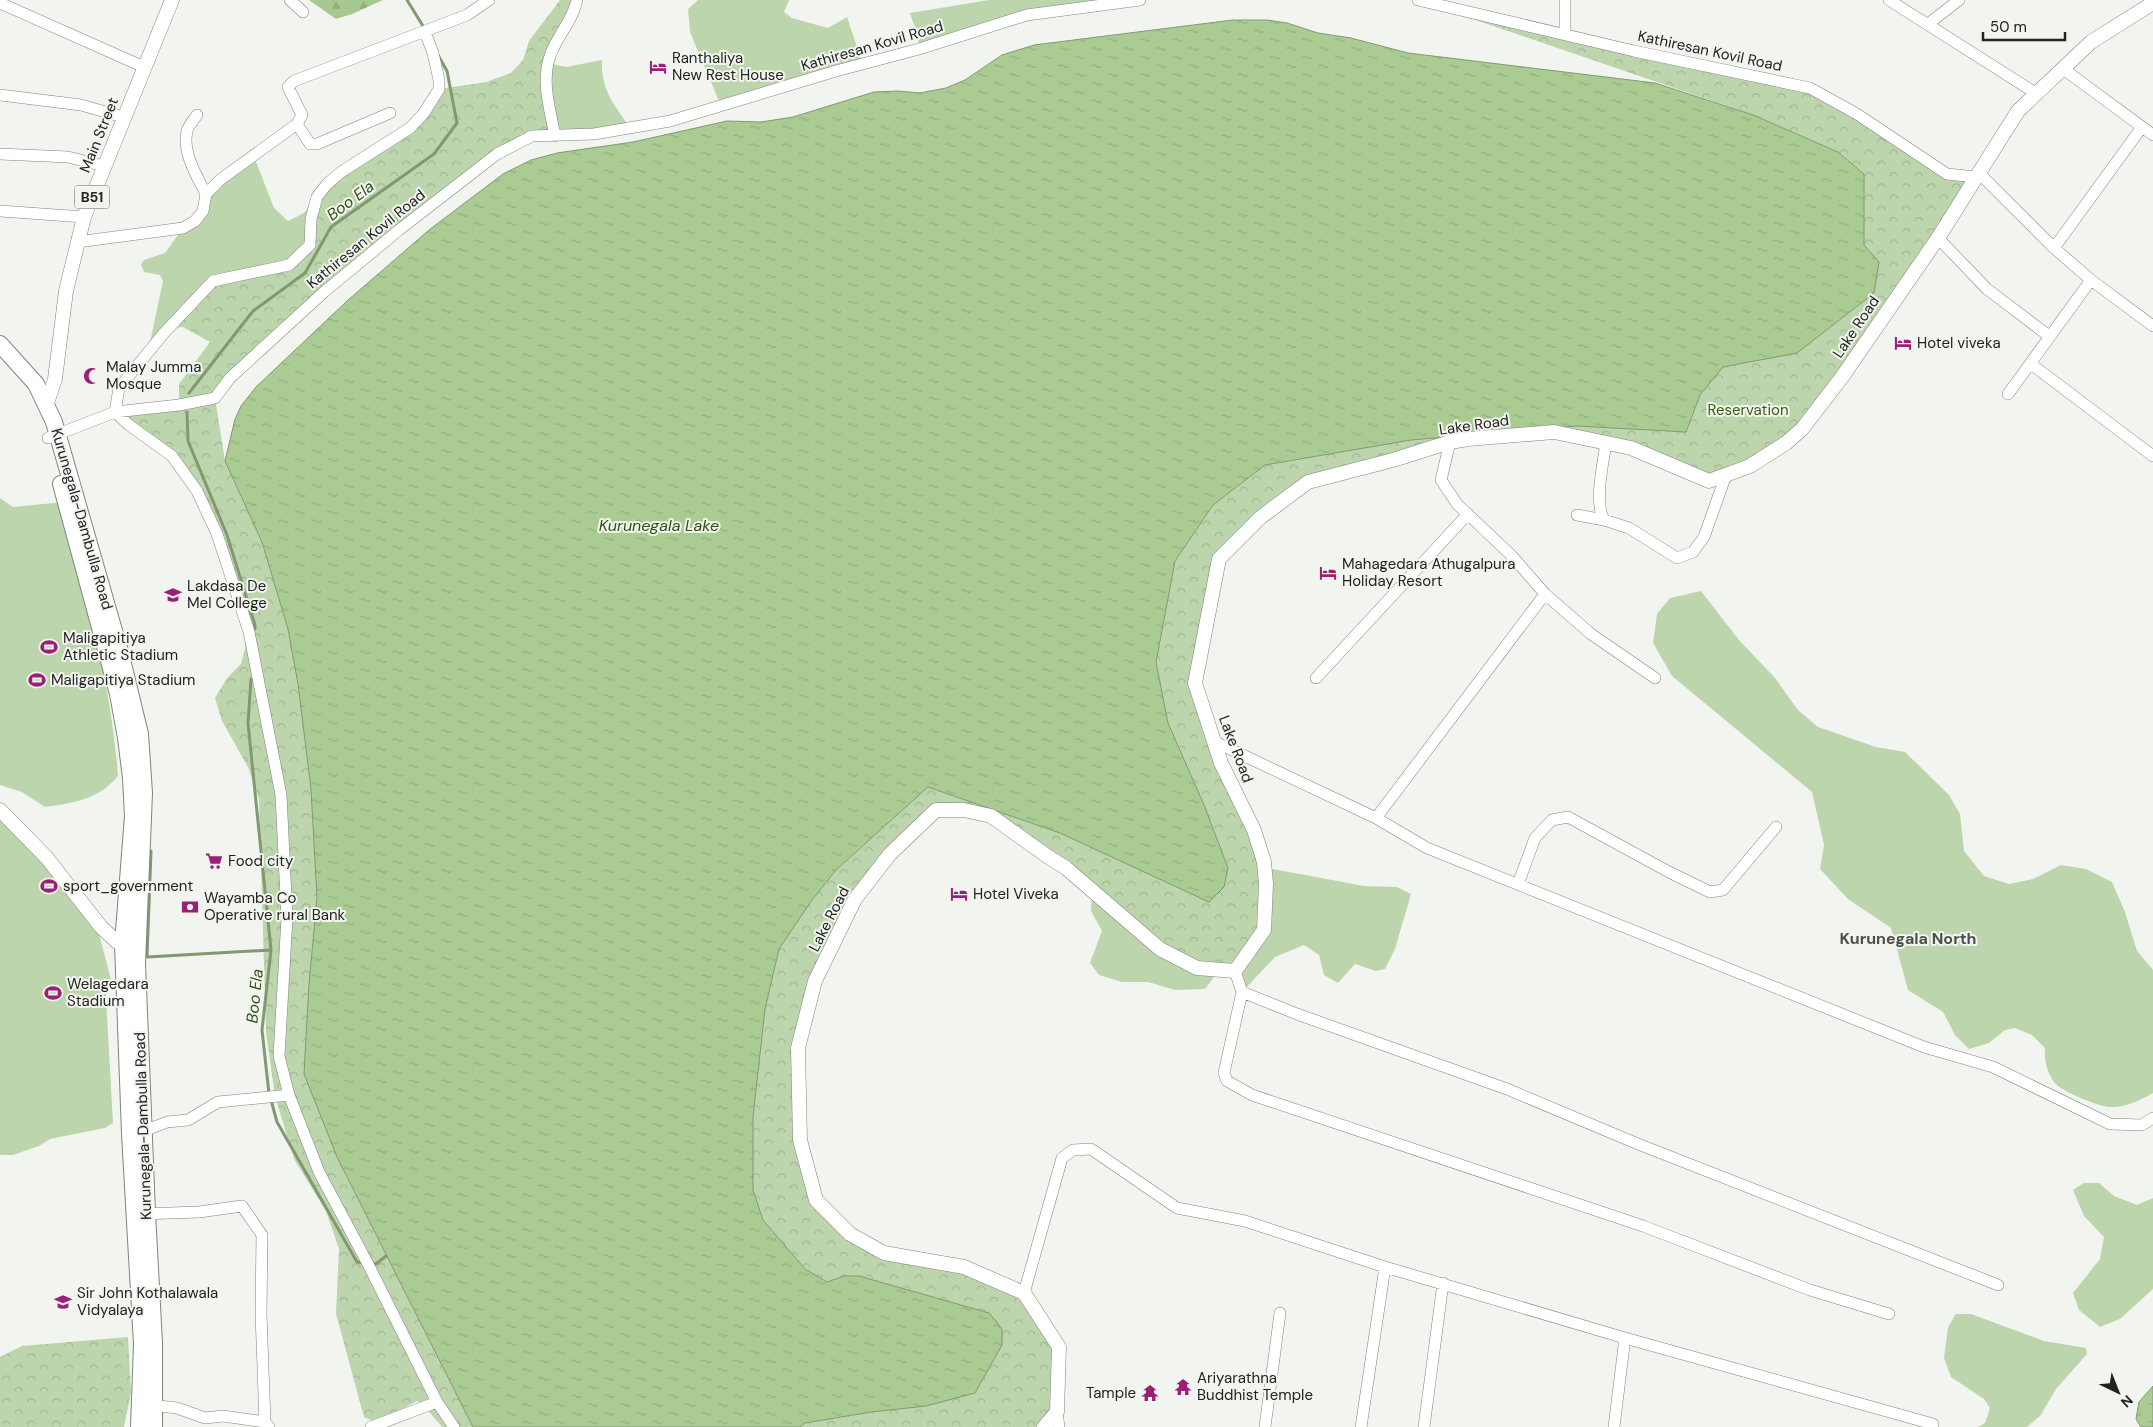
<svg xmlns="http://www.w3.org/2000/svg" width="2153" height="1427" font-family="'DM Sans',sans-serif">
	<defs>
		<pattern id="forest-firs" width="22" height="20" patternUnits="userSpaceOnUse" patternTransform="scale(1.25)"><rect width="22" height="20" fill="#a7c990"/><path d="M5 1l3.5 6h-7zM16 11l3.5 6h-7z" fill="#8fac7c"/></pattern>
		<pattern id="park-crowns" width="20" height="18" patternUnits="userSpaceOnUse" patternTransform="scale(1.25)"><rect width="20" height="18" fill="#bdd5ad"/><path d="M2 6a3 3 0 1 1 6 0M12 15a3 3 0 1 1 6 0" fill="none" stroke="#a2b795"/></pattern>
		<pattern id="water-ripples" width="26" height="14" patternUnits="userSpaceOnUse" patternTransform="scale(1.25)"><rect width="26" height="14" fill="#aacc92"/><path d="M2 4q2-2 4 0t4 0M15 11q2-2 4 0t4 0" fill="none" stroke="#92af7e"/></pattern>
	</defs>
	<rect width="100%" height="100%" fill="#f2f5ef"/>
	<path fill="#bdd5ad" d="M 698,0 L 789,0 L 784,12 L 792,18 L 828,28 L 847,17 L 863,65 L 721,106 L 690,32 L 688,9 Z
		M 989,0 L 1140,0 L 1027,15 L 919,49 L 918,37 L 910,13 Z
		M 602,60 C 601,91 614,104 630,128 L 555,136 L 548,63 L 566,67 Z
		M 253,154 L 274,208 L 288,221 L 304,213 L 317,197 L 310,245 L 289,265 L 213,281 L 148,352 L 163,281 L 160,275 L 144,272 L 141,264 L 144,260 L 165,253 L 183,228 L 195,221 L 206,194 Z
		M 0,498 L 13,507 L 64,502 C 86,592 111,683 118,776 C 98,800 73,803 45,807 L 22,792 L 0,785 Z
		M 1701,591 L 1739,640 L 1775,678 L 1798,710 L 1818,727 L 1876,747 L 1905,752 L 1949,795 L 1960,814 L 1964,851 L 1984,876 L 2009,884 L 2033,879 L 2061,865 L 2086,869 L 2112,882 L 2125,912 L 2137,951 L 2153,970 L 2153,1093 C 2139,1101 2125,1108 2109,1107 C 2098,1106 2063,1092 2056,1084 C 2047,1074 2044,1060 2045,1048 L 2032,1035 L 2015,1028 L 2005,1030 L 1989,1043 L 1969,1049 L 1955,1035 L 1943,1012 L 1908,990 L 1891,928 L 1848,899 L 1820,869 L 1824,845 L 1812,792 L 1672,676 L 1653,643 L 1657,614 L 1670,598 Z
		M 0,819 L 25,841 L 99,934 L 112,983 L 106,993 L 106,998 L 113,1123 L 105,1128 L 50,1139 L 39,1146 L 13,1155 L 0,1155 Z
		M 1267,868 L 1364,886 L 1397,887 L 1411,894 L 1395,949 L 1385,969 L 1376,971 L 1355,964 L 1338,983 L 1324,975 L 1319,955 L 1304,945 L 1275,957 L 1242,992 L 1235,971 L 1218,972 L 1205,989 L 1175,990 L 1148,982 L 1122,982 L 1099,975 L 1090,963 L 1102,931 L 1091,911 L 1092,889 Z
		M 2084,1183 L 2099,1183 L 2114,1196 L 2137,1205 L 2153,1198 L 2153,1289 L 2120,1319 L 2100,1327 L 2079,1310 L 2073,1293 L 2100,1259 L 2104,1237 L 2084,1216 L 2073,1190 Z
		M 1956,1314 L 1971,1314 L 2044,1341 L 2086,1348 L 2087,1354 L 2056,1389 L 2040,1416 L 2027,1427 L 1978,1427 L 1985,1423 L 1990,1408 L 1984,1399 L 1951,1377 L 1944,1358 L 1948,1327 Z"/>
	<path fill="url(#forest-firs)" d="M 309,0 L 383,0 L 352,14 L 336,19 Z"/>
	<path fill="url(#park-crowns)" d="M 560,0 L 575,0 L 550,55 L 555,136 L 532,136 L 497,154 L 399,230 L 215,398 L 225,461 L 262,542 L 288,629 L 298,684 L 311,789 L 317,898 L 309,984 L 337,1157 L 473,1427 L 442,1427 L 424,1406 L 417,1401 L 377,1423 L 364,1417 L 336,1314 L 339,1249 L 326,1211 L 294,1159 L 275,1096 L 266,1032 L 259,799 L 248,767 L 222,721 L 215,698 L 227,678 L 241,664 L 249,632 L 217,534 L 187,475 L 115,412 L 179,405 L 179,384 L 210,342 L 183,327 L 173,328 L 213,281 L 289,265 L 310,245 L 311,219 L 327,184 L 410,128 L 439,89 L 486,82 L 511,73 L 523,60 L 529,41 Z
		M 1417,0 L 1810,88 L 1947,174 L 1976,177 L 1802,429 L 1709,481 L 1631,448 L 1554,432 L 1468,439 L 1308,482 L 1219,559 L 1195,683 L 1264,862 L 1264,930 L 1235,971 L 1197,968 L 991,816 L 936,810 L 855,899 L 815,981 L 798,1048 L 800,1140 L 816,1200 L 884,1253 L 964,1267 L 1024,1293 L 1059,1347 L 1057,1412 L 1044,1427 L 800,1427 L 805,1423 L 871,1412 L 926,1406 L 903,1289 C 873,1280 858,1271 827,1282 L 805,1269 L 763,1220 L 753,1190 L 753,1117 L 765,1009 L 779,949 L 812,900 L 836,870 L 928,787 L 1060,833 L 1228,868 L 1204,805 L 1168,723 L 1156,662 L 1175,561 L 1213,505 L 1265,465 L 1411,440 L 1577,426 L 1686,432 L 1700,395 L 1723,366 L 1797,353 L 1879,262 L 1864,245 L 1864,174 L 1838,152 L 1753,115 Z
		M 128,1337 L 131,1392 L 124,1427 L 0,1427 L 0,1357 L 22,1346 Z"/>
	<path fill="url(#water-ripples)" stroke="#819970" d="M 1233,20 L 1267,20 L 1287,23 L 1318,33 L 1351,38 L 1408,53 L 1655,83 L 1753,115 L 1838,152 L 1864,174 L 1864,245 L 1879,262 L 1874,293 L 1797,353 L 1723,367 L 1700,395 L 1686,432 L 1577,426 L 1411,440 L 1265,465 L 1213,505 L 1175,561 L 1156,662 L 1168,723 L 1204,805 L 1228,868 L 1224,887 L 1209,902 L 1060,833 L 928,787 L 836,870 L 812,900 L 779,949 L 765,1009 L 753,1117 L 753,1190 L 763,1220 L 805,1269 L 827,1282 L 844,1276 L 859,1276 L 989,1313 L 1002,1329 L 1002,1345 L 975,1393 L 926,1406 L 871,1412 L 805,1423 L 800,1427 L 473,1427 L 337,1157 L 304,1074 L 309,984 L 317,898 L 311,789 L 298,684 L 288,629 L 262,542 L 225,461 L 235,419 L 241,406 L 256,387 L 347,301 L 429,230 L 503,174 L 531,160 L 557,153 L 633,142 L 727,121 L 761,122 L 793,117 L 874,92 L 898,91 L 920,93 L 946,88 L 965,80 L 1002,55 L 1034,45 Z
		M 2153,1386 L 2153,1427 L 2141,1427 L 2136,1419 L 2139,1402 Z"/>
	<g fill="none" stroke-linecap="round" stroke-linejoin="round">
		<path stroke="#819970" stroke-width="3" d="M 407,0 L 423,26
			M 189,393 L 253,311 L 305,273 L 331,227 L 434,154 L 457,123 L 447,71 L 438,55
			M 187,412 L 188,441 L 227,535 L 255,625 L 255,629
			M 251,679 L 248,723 L 271,950 L 262,1030 L 269,1094
			M 151,851 L 147,957 L 271,950
			M 271,1100 L 277,1122 L 357,1262 L 364,1263
			M 370,1263 L 376,1264 L 386,1256"/>
		<g stroke="#80837e" stroke-width="12">
			<path id="minor" d="M 290,0 L 303,12
				M 1418,0 L 1634,51 L 1810,88 L 1857,114 L 1947,174 L 1976,177
				M 1889,0 L 2037,94
				M 0,3 L 144,67
				M 1928,24 L 1959,0
				M 425,32 L 433,53 L 439,80 L 439,89 L 424,113 L 410,128 L 341,172 L 327,184 L 317,197 L 311,219 L 310,245 L 289,265 L 213,281 L 164,333 L 119,388 L 115,412 L 129,425 L 172,456 L 197,491 L 217,534 L 249,632 L 281,795 L 287,918 L 279,1056 L 289,1095 L 319,1172 L 369,1266 L 437,1402 L 454,1427
				M 1565,34 L 1565,0
				M 2062,68 L 2153,135
				M 0,95 L 81,105 L 123,117
				M 197,115 C 194,120 188,126 187,131 C 182,153 197,176 206,194
				M 297,124 L 310,144 L 317,144 L 390,113
				M 555,136 C 550,109 541,82 550,56 C 556,37 573,21 577,0
				M 0,154 L 68,157 L 104,166
				M 1978,172 L 2054,248 L 2091,280 L 2153,326
				M 0,211 L 84,217
				M 1938,238 L 1987,289 L 2049,336
				M 77,242 L 183,228 L 195,221 L 203,211 L 206,194 L 221,179 L 297,124 L 302,115 L 288,87 L 294,81 L 467,15 L 489,0
				M 2054,248 L 2142,127
				M 2031,364 L 2153,456
				M 2008,394 L 2091,280
				M 48,438 L 115,412 L 179,405 L 215,398 L 230,378 L 324,292 L 399,230 L 497,154 L 532,136 L 594,134 L 670,121 L 836,71 L 919,49 L 1027,15 L 1140,0
				M 1450,442 L 1441,480 L 1457,504 L 1512,556 L 1545,594 L 1591,634 L 1655,678
				M 1606,443 C 1603,464 1594,502 1604,520 L 1629,528 L 1677,558 L 1693,552 L 1704,537 L 1726,475
				M 1577,515 L 1604,520
				M 1316,678 L 1468,514
				M 1213,741 L 1376,818 L 1427,848 L 1924,1047 L 1993,1067 L 2110,1124 L 2142,1125 L 2153,1118
				M 1376,818 L 1545,594
				M 1518,884 L 1535,838 L 1552,820 L 1568,817 L 1669,872 L 1710,892 L 1723,890 L 1776,827
				M 1235,971 L 1242,992 L 1297,1014 L 1507,1089 L 1638,1144 L 1998,1285
				M 1242,992 L 1224,1073 L 1227,1081 L 1252,1095 L 1643,1226 L 1810,1290 L 1889,1314
				M 139,1133 L 167,1122 L 188,1120 L 218,1102 L 289,1095
				M 141,1214 L 199,1212 L 242,1206 L 262,1235 L 261,1314 L 265,1422
				M 1024,1293 L 1062,1158 L 1073,1150 L 1091,1149 L 1177,1208 L 1245,1221 L 1385,1267 L 1625,1338 L 1933,1424
				M 149,1405 L 177,1408 L 205,1418 L 223,1416 L 265,1422 L 269,1427
				M 1057,1412 L 1059,1427
				M 371,1427 L 437,1402
				M 1265,1427 L 1280,1313
				M 1361,1427 L 1385,1267
				M 1424,1427 L 1443,1283
				M 1614,1427 L 1625,1338"/>
		</g>
		<g stroke="#80837e" stroke-width="15">
			<path id="major" d="M 47,403 L 55,379 L 66,291 L 84,217 L 172,0
				M 0,810 L 47,858 L 101,927 L 116,941 L 123,944 L 132,944
				M 1044,1427 L 1057,1412 L 1059,1347 L 1024,1293 L 964,1267 L 884,1253 L 850,1234 L 816,1200 L 800,1140 L 798,1048 L 815,981 L 855,899 L 890,854 L 936,810 L 964,810 L 991,816 L 1047,856 L 1066,868 L 1160,949 L 1197,968 L 1235,971 L 1264,930 L 1266,884 L 1264,862 L 1254,830 L 1221,763 L 1195,683 L 1219,559 L 1261,517 L 1308,482 L 1393,460 L 1450,442 L 1468,439 L 1554,432 L 1631,448 L 1709,481 L 1750,466 L 1786,443 L 1802,429 L 1842,377 L 1938,238 L 2018,111 L 2091,42 L 2153,3"/>
		</g>
		<g stroke="#80837e" stroke-width="18">
			<path id="highway" d="M 0,344 L 36,384 L 54,422 L 121,655 L 140,734 L 144,793 L 137,963 L 147,1213 L 154,1343 L 154,1427
				M 61,484 L 118,694 L 126,738 L 131,778 L 133,816 L 123,944 L 130,1134 L 142,1344 L 139,1427"/>
		</g>
		<use href="#minor" stroke="#fff" stroke-width="11"/>
		<use href="#major" stroke="#fff" stroke-width="14"/>
		<use href="#highway" stroke="#fff" stroke-width="16"/>
	</g>
	<defs>
		<g id="hotel-bare" transform="scale(1.35)"><path d="M-6-4.5h1.5V1H6V5H4.5V3h-9V5H-6ZM-4 0a1.8 1.8 0 1 1 3.6 0ZM.5 0V-2.5h3Q6-2.5 6 0Z" fill="#9b1f77" stroke="#f2f5ef" stroke-width="2.5" paint-order="stroke"/></g>
		<g id="mosque-bare" transform="scale(1.35)"><path d="M3.5-4.9A6 6 0 1 0 3.5 4.9A5 5 0 1 1 3.5-4.9Z" fill="#9b1f77" stroke="#f2f5ef" stroke-width="2.5" paint-order="stroke"/></g>
		<g id="school-bare" transform="scale(1.35)"><path d="M0-5L7-2L0 1L-7-2ZM-4 1L0 2.5L4 1V4Q0 6-4 4Z" fill="#9b1f77" stroke="#f2f5ef" stroke-width="2.5" paint-order="stroke"/></g>
		<g id="stadium-bare" transform="scale(1.35)"><path d="M0-5a6.5 5 0 1 0 0 10a6.5 5 0 1 0 0-10ZM-3.5-1.8h7v3.6h-7Z" fill="#9b1f77" stroke="#f2f5ef" stroke-width="2.5" paint-order="stroke"/></g>
		<g id="supermarket-bare" transform="scale(1.35)"><path d="M-6-5.5h2.5l.6 2H6L4.5 2H-2.5L-4.4-4H-6ZM-1.5 3.2a1.3 1.3 0 1 0 .1 0ZM3 3.2a1.3 1.3 0 1 0 .1 0Z" fill="#9b1f77" stroke="#f2f5ef" stroke-width="2.5" paint-order="stroke"/></g>
		<g id="bank-bare" transform="scale(1.35)"><path d="M-6-4H6V4H-6ZM0-2.3a2.3 2.3 0 1 0 0 4.6a2.3 2.3 0 1 0 0-4.6Z" fill="#9b1f77" stroke="#f2f5ef" stroke-width="2.5" paint-order="stroke"/></g>
		<g id="temple-bare" transform="scale(1.35)"><path d="M0-6L5-2H3V0L6.5 2.5H4V6H1.5V3h-3V6H-4V2.5H-6.5L-3 0V-2H-5Z" fill="#9b1f77" stroke="#f2f5ef" stroke-width="2.5" paint-order="stroke"/></g>
	</defs>
	<g fill-rule="evenodd">
		<use href="#hotel-bare" x="658" y="67"/>
		<use href="#hotel-bare" x="1903" y="343"/>
		<use href="#mosque-bare" x="92" y="376"/>
		<use href="#hotel-bare" x="1328" y="573"/>
		<use href="#school-bare" x="173" y="595"/>
		<use href="#stadium-bare" x="49" y="647"/>
		<use href="#stadium-bare" x="37" y="680"/>
		<use href="#supermarket-bare" x="214" y="861"/>
		<use href="#stadium-bare" x="49" y="886"/>
		<use href="#hotel-bare" x="959" y="894"/>
		<use href="#bank-bare" x="190" y="907"/>
		<use href="#stadium-bare" x="53" y="993"/>
		<use href="#school-bare" x="63" y="1302"/>
		<use href="#temple-bare" x="1183" y="1387"/>
		<use href="#temple-bare" x="1150" y="1393"/>
	</g>
	<g text-anchor="middle" stroke-width="4" stroke-linejoin="round" paint-order="stroke">
		<rect fill="#f2f5ef" stroke="#60625f" stroke-width="1" x="74.5" y="185.5" width="35" height="23" rx="4"/>
		<g font-size="14" font-weight="bold" fill="#222321">
			<text x="92" y="202">B51</text>
		</g>
		<g font-size="15" fill="#222321" stroke="#f2f5ef">
			<text transform="translate(872 46) rotate(-16)" y="5">Kathiresan Kovil Road</text>
			<text transform="translate(1710 51) rotate(12)" y="5">Kathiresan Kovil Road</text>
			<text transform="translate(99 135) rotate(-68)" y="5">Main Street</text>
			<text transform="translate(366 239) rotate(-39)" y="5">Kathiresan Kovil Road</text>
			<text transform="translate(1856 327) rotate(-56)" y="5">Lake Road</text>
			<text transform="translate(1474 425) rotate(-8)" y="5">Lake Road</text>
			<text transform="translate(82 519) rotate(74)" y="5">Kurunegala-Dambulla Road</text>
			<text transform="translate(1236 749) rotate(69)" y="5">Lake Road</text>
			<text transform="translate(829 919) rotate(-63)" y="5">Lake Road</text>
			<text transform="translate(143 1126) rotate(-92)" y="5">Kurunegala-Dambulla Road</text>
		</g>
		<g font-size="15" fill="#222321" stroke="#f2f5ef" text-anchor="start">
			<text x="672" y="63">Ranthaliya<tspan x="672" dy="17">New Rest House</tspan></text>
			<text x="1917" y="348">Hotel viveka</text>
			<text x="106" y="372">Malay Jumma<tspan x="106" dy="17">Mosque</tspan></text>
			<text x="1342" y="569">Mahagedara Athugalpura<tspan x="1342" dy="17">Holiday Resort</tspan></text>
			<text x="187" y="591">Lakdasa De<tspan x="187" dy="17">Mel College</tspan></text>
			<text x="63" y="643">Maligapitiya<tspan x="63" dy="17">Athletic Stadium</tspan></text>
			<text x="51" y="685">Maligapitiya Stadium</text>
			<text x="228" y="866">Food city</text>
			<text x="63" y="891">sport_government</text>
			<text x="973" y="899">Hotel Viveka</text>
			<text x="204" y="903">Wayamba Co<tspan x="204" dy="17">Operative rural Bank</tspan></text>
			<text x="67" y="989">Welagedara<tspan x="67" dy="17">Stadium</tspan></text>
			<text x="77" y="1298">Sir John Kothalawala<tspan x="77" dy="17">Vidyalaya</tspan></text>
			<text x="1197" y="1383">Ariyarathna<tspan x="1197" dy="17">Buddhist Temple</tspan></text>
			<text x="1136" y="1398" text-anchor="end">Tample</text>
		</g>
		<g font-size="15" fill="#375f0b" stroke="#f2f5ef">
			<text x="1748" y="415">Reservation</text>
		</g>
		<g font-size="16" font-style="italic" fill="#2f4e12" stroke="#f2f5ef">
			<text transform="translate(350 200) rotate(-37)" y="6">Boo Ela</text>
			<text x="659" y="531">Kurunegala Lake</text>
			<text transform="translate(254 996) rotate(-84)" y="6">Boo Ela</text>
		</g>
		<g font-size="16" font-weight="bold" fill="#4c4f4b" stroke="#f2f5ef">
			<text x="1908" y="944">Kurunegala North</text>
		</g>
	</g>
	<g transform="translate(2118 1392) rotate(137)" stroke="#f2f5ef" stroke-width="4" paint-order="stroke">
	<path d="M0-4L9 19L0 12L-9 19Z" fill="#222321"/>
	<text y="-8" font-size="14" font-weight="bold" text-anchor="middle" fill="#222321">N</text>
	</g>
	<path d="M1983 32v8h82v-8" fill="none" stroke="#222321" stroke-width="2.5"/>
	<text x="1990" y="32" font-size="15" fill="#222321" stroke="#f2f5ef" stroke-width="4" paint-order="stroke">50 m</text>
</svg>
